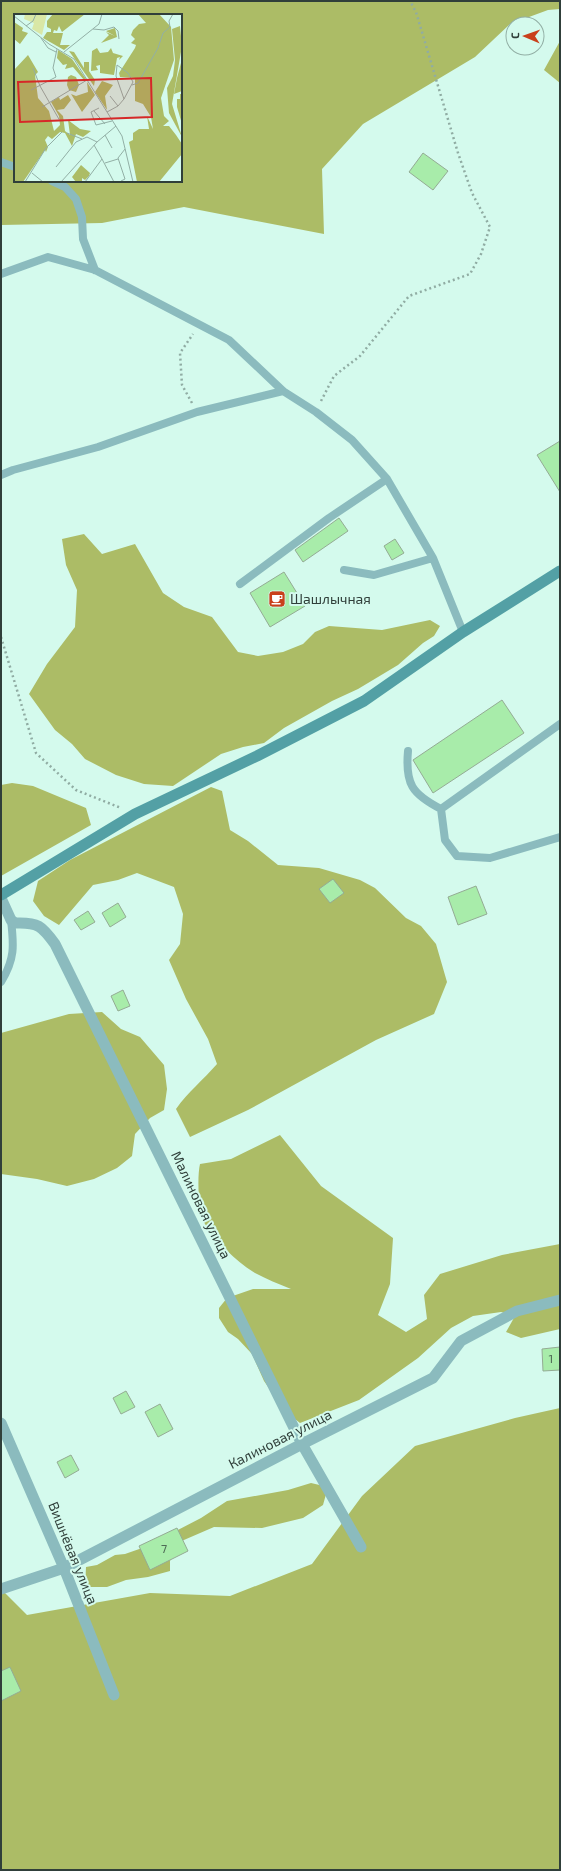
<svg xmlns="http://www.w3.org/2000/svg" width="561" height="1871" font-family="'Exo 2',sans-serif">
	<rect width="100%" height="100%" fill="#d4faed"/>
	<path fill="#acbc66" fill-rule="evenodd" d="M 1,1 L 560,1 L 560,9 L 548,10 L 510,24 L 475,57 L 363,124 L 322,169 L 324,234 L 184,207 L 102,223 L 1,225 ZM 15,15 L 181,15 L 181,181 L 15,181 Z
		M 560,41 L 560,83 L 544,70 Z
		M 84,534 L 102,554 L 135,544 L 163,593 L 184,607 L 212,617 L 238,652 L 258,656 L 283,652 L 303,644 L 315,632 L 329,626 L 382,630 L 430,620 L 440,626 L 434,636 L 423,643 L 398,665 L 358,689 L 332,701 L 284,728 L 264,743 L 243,747 L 221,754 L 173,786 L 144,784 L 116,775 L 85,759 L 72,744 L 55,730 L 29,694 L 47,664 L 75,627 L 77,590 L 66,565 L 62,539 Z
		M 12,783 L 33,786 L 86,808 L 91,825 L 1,876 L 1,785 Z
		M 211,787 L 222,791 L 230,830 L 248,841 L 278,865 L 319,868 L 360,880 L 375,888 L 406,918 L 421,926 L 436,944 L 447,982 L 434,1014 L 376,1040 L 248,1110 L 190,1137 L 176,1109 C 188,1092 203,1080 217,1064 L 208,1039 L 186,999 L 169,960 L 180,944 L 183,914 L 174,887 L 137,873 L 118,880 L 93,885 L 59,925 L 44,916 L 33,901 L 38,881 L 70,860 Z
		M 102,1012 L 121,1029 L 140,1037 L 164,1065 L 167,1089 L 164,1110 L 150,1118 L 135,1134 L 132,1156 L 117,1168 L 94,1179 L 67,1186 L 37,1179 L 1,1174 L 1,1033 L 69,1014 Z
		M 280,1135 L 321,1186 L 393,1238 L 390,1284 L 378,1315 L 406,1332 L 427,1319 L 424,1295 L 440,1274 L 502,1255 L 560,1244 L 560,1329 L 521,1338 L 506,1332 L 515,1316 L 501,1312 L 473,1316 L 451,1328 L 418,1358 L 359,1400 L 300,1423 L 285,1411 L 264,1381 L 252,1354 L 238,1339 L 228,1332 L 219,1318 L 219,1308 L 227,1298 L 253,1289 L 291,1289 C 279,1284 266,1279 255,1273 C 237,1262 216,1242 205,1224 C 198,1212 197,1177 200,1164 L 231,1159 Z
		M 560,1408 L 560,1870 L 1,1870 L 1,1589 L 27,1615 L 150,1593 L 230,1596 L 312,1564 L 362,1496 L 415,1446 L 515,1418 Z
		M 311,1483 L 328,1487 L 323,1505 L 303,1518 L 262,1528 L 214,1527 L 177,1543 L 170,1561 L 170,1571 L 148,1577 L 126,1580 L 107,1587 L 85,1587 L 86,1567 L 97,1565 L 115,1555 L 125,1554 L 145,1547 L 201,1518 L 227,1501 L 288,1490 Z"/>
	<path fill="#a8ecaa" stroke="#94ab94" d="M 423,153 L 448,171 L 433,190 L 409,172 Z
		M 560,441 L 560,492 L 537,455 Z
		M 339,518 L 348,531 L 303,562 L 295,550 Z
		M 395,539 L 404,553 L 392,560 L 384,546 Z
		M 284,572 L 305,606 L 270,627 L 250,593 Z
		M 502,700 L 524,733 L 433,793 L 413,760 Z
		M 333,879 L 344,893 L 330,903 L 319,889 Z
		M 476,886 L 487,914 L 458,925 L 448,897 Z
		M 118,903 L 126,917 L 110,927 L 102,913 Z
		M 88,911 L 95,922 L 81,930 L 74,920 Z
		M 123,990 L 130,1006 L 118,1011 L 111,996 Z
		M 560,1347 L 560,1370 L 543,1371 L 542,1349 Z
		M 126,1391 L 135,1407 L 121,1414 L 113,1398 Z
		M 160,1404 L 173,1429 L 158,1437 L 145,1412 Z
		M 71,1455 L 79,1470 L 65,1478 L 57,1462 Z
		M 177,1528 L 188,1551 L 150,1570 L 139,1546 Z
		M 10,1667 L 21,1691 L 1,1701 L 1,1671 Z"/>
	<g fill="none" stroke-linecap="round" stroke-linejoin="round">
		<path stroke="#90aca3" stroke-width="2.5" stroke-dasharray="2 3" stroke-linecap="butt" d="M 321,401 L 334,376 L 360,356 L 409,296 L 470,274 L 481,254 L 490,227 L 472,193 L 458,153 L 416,12 L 410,1
			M 192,403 L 182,385 L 180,353 L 193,334
			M 1,637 L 36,753 L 76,790 L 121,808"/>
		<path stroke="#8bbbbe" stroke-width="8" d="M 1,162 L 15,167
			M 52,181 L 65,187 L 76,199 L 82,217 L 83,239 L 95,270
			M 1,274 L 48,257 L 95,270 L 229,340 L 283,391 L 316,412 L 352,440 L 387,479 L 433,558 L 463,632
			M 1,475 L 13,470 L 98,447 L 197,412 L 283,391
			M 344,570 L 374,575 L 433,558
			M 240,584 L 329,518 L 387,479
			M 408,751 C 405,784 412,794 441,809 L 445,840 L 457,856 L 490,858 L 560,837
			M 441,809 L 560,724
			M 1,982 C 15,959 14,946 11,920"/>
		<path stroke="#8bbbbe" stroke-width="11" d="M 1,898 L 11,920 L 15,923 C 38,922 42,926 55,944 L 302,1444 L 361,1547
			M 1,1423 L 64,1568 L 114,1695
			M 1,1589 L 64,1568 L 302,1444 L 433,1378 L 461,1341 L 517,1311 L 560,1300"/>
		<path stroke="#53a0a5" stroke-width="11" d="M 1,895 L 135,814 L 257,756 L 364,701 L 463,632 L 560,571"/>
	</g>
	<defs>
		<g id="cafe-square" transform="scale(0.9)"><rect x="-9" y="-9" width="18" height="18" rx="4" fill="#c9401b" stroke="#d4faed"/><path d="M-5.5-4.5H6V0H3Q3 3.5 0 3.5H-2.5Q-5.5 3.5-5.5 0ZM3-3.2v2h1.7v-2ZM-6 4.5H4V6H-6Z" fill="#fff"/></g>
	</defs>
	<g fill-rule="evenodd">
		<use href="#cafe-square" x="277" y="599"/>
	</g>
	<g text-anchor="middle" stroke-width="4" stroke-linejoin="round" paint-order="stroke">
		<g font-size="12" fill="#4e6a56">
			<text x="551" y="1363">1</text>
			<text x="164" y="1553">7</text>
		</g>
		<g font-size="14" fill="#303f3a" stroke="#d4faed" text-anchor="start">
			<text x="290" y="604">Шашлычная</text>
		</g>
		<g font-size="14" fill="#303f3a" stroke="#d4faed">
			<text transform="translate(201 1205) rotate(64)" y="5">Малиновая улица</text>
			<text transform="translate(280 1439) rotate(-27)" y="5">Калиновая улица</text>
			<text transform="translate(73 1553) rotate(68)" y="5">Вишнёвая улица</text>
		</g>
	</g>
	<g transform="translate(14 14)">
		<rect width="168" height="168" fill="#d4faed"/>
		<path d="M 11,0 L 33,0 L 28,21 L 18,15 L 20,9 L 10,5 Z" fill="#d9e7a6"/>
		<path d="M 39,0 L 71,0 L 48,18 L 45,12 L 43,17 L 40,16 L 39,19 L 49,19 L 46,31 L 56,31 L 50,36 L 29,24 L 33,18 L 37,18 L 37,15 L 33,13 L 33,7 ZM 124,0 L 145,0 L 157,13 L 160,46 L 147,84 L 150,102 L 155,107 L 149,112 L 155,112 L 162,121 L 168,130 L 168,140 L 145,168 L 123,168 L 115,128 L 119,126 L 119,119 L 125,115 L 135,115 L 133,102 L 139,115 L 137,103 L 129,90 L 121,87 L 121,64 L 106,63 L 105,59 L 121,34 L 122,31 L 117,29 L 121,25 L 117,21 L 119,16 L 125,10 L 132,9 ZM 0,5 L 0,8 L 9,14 L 8,17 L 14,19 L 6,30 L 0,25 ZM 166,12 L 168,32 L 158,90 L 168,123 L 155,99 L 153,74 L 159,62 L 161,46 L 158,15 ZM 101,14 L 103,23 L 87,29 L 95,21 L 92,18 L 101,22 L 92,17 ZM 83,34 L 86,39 L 94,38 L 97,34 L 99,39 L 109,42 L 105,46 L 106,43 L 103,44 L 100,61 L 86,59 L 86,51 L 82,52 L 84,56 L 77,57 L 78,37 ZM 44,36 L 58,45 L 72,65 L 70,66 L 59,53 L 51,55 L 53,50 L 49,51 L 43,44 ZM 55,37 L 60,38 L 70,54 L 70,48 L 75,48 L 75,57 L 81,66 L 80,72 ZM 14,41 L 24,58 L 21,61 L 24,84 L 35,97 L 40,117 L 46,111 L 45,102 L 37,88 L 45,83 L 46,86 L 54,81 L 57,86 L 50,95 L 43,96 L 49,102 L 51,117 L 56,121 L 54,106 L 66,115 L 77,117 L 69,123 L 62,120 L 58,132 L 51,119 L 46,118 L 38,125 L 34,122 L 31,126 L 34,133 L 32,138 L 31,136 L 9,168 L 0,168 L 0,56 ZM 168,45 L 168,77 L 160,80 L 163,64 ZM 57,61 L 62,63 L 65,71 L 62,78 L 55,76 L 53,71 L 54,63 ZM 88,67 L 99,71 L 91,82 L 93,96 L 81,78 ZM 73,68 L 81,81 L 68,98 L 57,80 L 62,82 L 74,78 ZM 166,80 L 168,80 L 168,110 L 163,93 L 163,85 L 166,85 ZM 67,151 L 76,159 L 75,162 L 71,166 L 68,164 L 68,168 L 62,168 L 58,163 Z" fill="#acbc66"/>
		<path fill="none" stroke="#92afa5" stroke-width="1" d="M 0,2 L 35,30 L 60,45 L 108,122 L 119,168M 12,12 L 19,7 L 22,0M 79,15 L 90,16 L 100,13 L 104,17 L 105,25M 27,24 L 34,34 L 42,38M 50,38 L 85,10 L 88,0M 19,54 L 26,72 L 46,107M 118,71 L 124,69 L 144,34 L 149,19 L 156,13 L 155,7 L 159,0M 17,76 L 42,63 L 39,54 L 43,35M 96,82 L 104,92M 28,93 L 73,66M 85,94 L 77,98 L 82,111 L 98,107M 80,97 L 91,110M 93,98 L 104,92 L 110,85 L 102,62 L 103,51 L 114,59 L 119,68 L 110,85M 53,119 L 68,125M 91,121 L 98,134M 88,145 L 100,168M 91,149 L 104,145M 42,153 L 62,128 L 73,123 L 83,128M 18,159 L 29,168M 107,167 L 111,165 L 104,144 L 111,135M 11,168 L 32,134 L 48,118M 47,168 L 83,128 L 102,112M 71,168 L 88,145 L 80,131"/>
		<path fill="#d62828" fill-opacity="0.15" stroke="#d62828" stroke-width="2" d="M 137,64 L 138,103 L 6,108 L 4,68 Z"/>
		<rect width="168" height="168" fill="none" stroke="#303f3a" stroke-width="2"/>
	</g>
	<rect width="561" height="1871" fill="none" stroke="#303f3a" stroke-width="4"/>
	<g transform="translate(525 36) rotate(272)"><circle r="19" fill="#d4faed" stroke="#92afa5"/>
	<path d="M0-3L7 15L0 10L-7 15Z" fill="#c9401b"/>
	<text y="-6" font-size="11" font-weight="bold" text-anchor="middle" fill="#303f3a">С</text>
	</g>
</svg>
